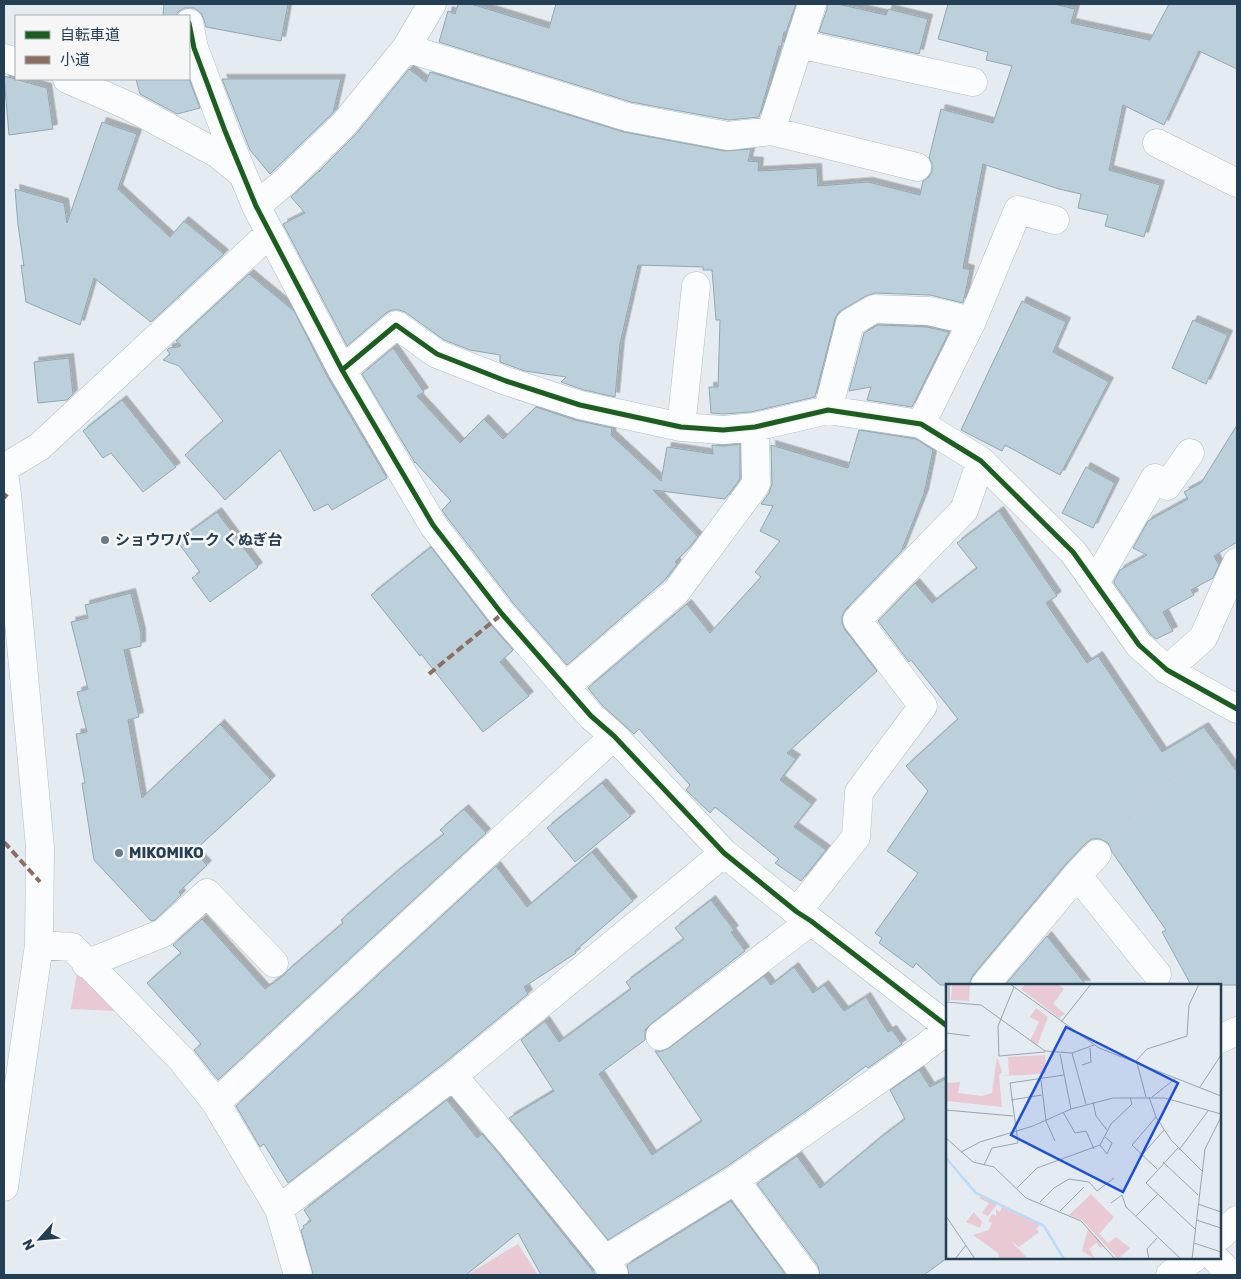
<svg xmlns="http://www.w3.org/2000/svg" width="1241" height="1279" font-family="Rubik,'Noto Sans JP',sans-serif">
	<defs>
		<filter id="shadow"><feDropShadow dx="4.5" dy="-4.5" stdDeviation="0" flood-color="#0004"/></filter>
	</defs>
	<rect width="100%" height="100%" fill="#e4ebf1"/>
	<path fill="#e9c9d3" d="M 77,973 L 115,1011 L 71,1009 Z
		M 518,1244 L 538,1275 L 467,1275 Z"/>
	<path fill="#bbd0da" stroke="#91a7b1" filter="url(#shadow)" d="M 164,4 L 288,4 L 281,41 L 206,27 L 204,20 L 201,13 L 194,8 L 185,8 L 179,11 L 175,16 L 163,16 Z
		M 458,4 L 471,4 L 549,28 L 556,4 L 796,4 L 786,32 L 784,32 L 781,47 L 779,46 L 759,117 L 729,120 L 631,102 L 439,42 L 448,11 L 455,14 Z
		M 827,4 L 838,4 L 886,15 L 888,9 L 928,19 L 919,54 L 819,32 L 827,9 Z
		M 948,4 L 1054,4 L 1075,9 L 1071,23 L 1150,40 L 1169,4 L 1237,4 L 1237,69 L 1199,51 L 1164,125 L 1123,105 L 1109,170 L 1160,185 L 1144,237 L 1105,226 L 1108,215 L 1078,208 L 1081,194 L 1059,189 L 983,164 L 963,268 L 970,270 L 963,303 L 930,295 L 875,293 L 866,296 L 842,310 L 838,313 L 835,319 L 815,397 L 751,412 L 723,414 L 711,413 L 709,387 L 718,387 L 720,320 L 716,320 L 712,270 L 703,270 L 703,267 L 638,265 L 620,344 L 615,397 L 584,390 L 561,382 L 566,377 L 525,371 L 511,366 L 500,362 L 500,355 L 470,350 L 444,340 L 405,312 L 399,310 L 392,310 L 386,313 L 347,346 L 283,224 L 305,213 L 291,197 L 320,170 L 319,172 L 324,166 L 356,134 L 409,69 L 426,82 L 430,72 L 624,132 L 725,151 L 751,149 L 748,161 L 759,162 L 758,171 L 817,168 L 818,186 L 868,182 L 920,195 L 923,181 L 929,177 L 932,171 L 932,163 L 929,158 L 941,109 L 993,123 L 1012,66 L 986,60 L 988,52 L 938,39 Z
		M 4,76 L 47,88 L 53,129 L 9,135 Z
		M 136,79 L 189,79 L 200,108 L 177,114 L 140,94 Z
		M 222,79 L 341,79 L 333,113 L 270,174 L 250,150 Z
		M 102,122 L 137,134 L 118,189 L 170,237 L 184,221 L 224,254 L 151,322 L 94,278 L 80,325 L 26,302 L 21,265 L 24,266 L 18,225 L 15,189 L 64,203 L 67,223 Z
		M 249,274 L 294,311 L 328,378 L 387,478 L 332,510 L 328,504 L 314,511 L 280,450 L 225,500 L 185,455 L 223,421 L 179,366 L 163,360 L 170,354 L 167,350 L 169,348 L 179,347 L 181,345 L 176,341 Z
		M 1022,301 L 1066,322 L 1053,352 L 1109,382 L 1060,475 L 1005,445 L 1002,451 L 961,430 Z
		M 1193,320 L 1228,335 L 1206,384 L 1172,368 Z
		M 878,325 L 927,327 L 949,332 L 912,407 L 867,400 L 871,387 L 849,391 L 864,333 Z
		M 393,348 L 424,392 L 417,396 L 460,443 L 484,419 L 503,439 L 536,407 L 575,420 L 612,428 L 611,435 L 661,481 L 667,447 L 713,454 L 712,445 L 724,446 L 740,444 L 740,479 L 725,499 L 653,490 L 698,537 L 687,550 L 675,562 L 677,564 L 664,581 L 567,665 L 514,604 L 446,516 L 442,510 L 451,501 L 415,462 L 415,463 L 362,374 Z
		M 69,358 L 73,394 L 67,400 L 38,403 L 34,362 Z
		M 122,400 L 176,467 L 143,492 L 111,453 L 103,458 L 83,431 Z
		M 1237,425 L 1237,542 L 1214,556 L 1219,565 L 1213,578 L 1191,590 L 1194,595 L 1163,612 L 1173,631 L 1156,639 L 1151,635 L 1114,583 L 1114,581 L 1120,570 L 1147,555 L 1133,548 L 1148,521 L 1188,499 L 1184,492 L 1201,483 Z
		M 859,430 L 916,439 L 933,450 L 924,494 L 901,552 L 846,609 L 842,616 L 842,623 L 845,630 L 877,671 L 787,753 L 796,759 L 780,780 L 812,804 L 794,827 L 826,850 L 801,881 L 775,863 L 779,859 L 715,807 L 710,813 L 686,790 L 690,785 L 639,729 L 634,734 L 602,705 L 588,688 L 687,604 L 710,633 L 761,577 L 755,572 L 780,541 L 760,531 L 773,506 L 761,504 L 769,493 L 772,484 L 771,445 L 848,468 Z
		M 1086,467 L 1115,483 L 1093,528 L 1062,513 Z
		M 999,511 L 1057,596 L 1046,603 L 1087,663 L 1098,656 L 1162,752 L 1204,727 L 1237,772 L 1237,985 L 1191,985 L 1162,932 L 1166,930 L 1112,852 L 1108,843 L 1100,839 L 1092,839 L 1086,843 L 1065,865 L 973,975 L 970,982 L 970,985 L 940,985 L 916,963 L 913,968 L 879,943 L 882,938 L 875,933 L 918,873 L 887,851 L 928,791 L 906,766 L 958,719 L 911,660 L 909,662 L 878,621 L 915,583 L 932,603 L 977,568 L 957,543 Z
		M 217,512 L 258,567 L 210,602 L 192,578 L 200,572 L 177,541 Z
		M 431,547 L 490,624 L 513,650 L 500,662 L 529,696 L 483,732 L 421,654 L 420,656 L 371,595 Z
		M 131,593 L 141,633 L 141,646 L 124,650 L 139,717 L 128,720 L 142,798 L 220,724 L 271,780 L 194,851 L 207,865 L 179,892 L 181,895 L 155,920 L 151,921 L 94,860 L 82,783 L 85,783 L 76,734 L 87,732 L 77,692 L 88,689 L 71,622 L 88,618 L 85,605 Z
		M 602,783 L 631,816 L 575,862 L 547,828 Z
		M 464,809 L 486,833 L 218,1080 L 194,1050 L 201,1044 L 147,983 L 181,953 L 173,945 L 202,919 L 265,989 L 284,975 L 287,971 L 343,923 L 341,920 L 394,874 L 444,834 L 440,830 Z
		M 592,852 L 633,901 L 575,951 L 576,953 L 524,987 L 528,994 L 443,1064 L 288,1183 L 264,1144 L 260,1147 L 236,1106 L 496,866 L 527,907 Z
		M 711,900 L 734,930 L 731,932 L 745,951 L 651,1024 L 645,1030 L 645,1040 L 599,1074 L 652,1155 L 702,1121 L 655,1051 L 662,1051 L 669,1048 L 764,976 L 771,985 L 794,967 L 813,993 L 824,985 L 844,1011 L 866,997 L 888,1032 L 892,1030 L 902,1044 L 868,1068 L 866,1066 L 809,1109 L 726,1167 L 608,1240 L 509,1118 L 554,1091 L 521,1040 L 545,1021 L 559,1042 L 631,989 L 626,982 L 684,939 L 675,928 Z
		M 1047,936 L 1086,985 L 1005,985 Z
		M 919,1070 L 930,1087 L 947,1078 L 947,1258 L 924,1275 L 820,1275 L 818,1266 L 757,1184 L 797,1156 L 820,1188 L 880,1138 L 905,1119 L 890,1090 Z
		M 447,1100 L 477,1138 L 482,1134 L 499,1154 L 596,1275 L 541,1275 L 518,1233 L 466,1275 L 313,1275 L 301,1230 L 304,1228 L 303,1226 L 311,1221 L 304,1210 Z
		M 731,1201 L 786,1275 L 629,1275 L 627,1265 Z"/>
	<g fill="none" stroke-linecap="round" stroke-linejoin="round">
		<g stroke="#b0becb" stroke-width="29">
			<path id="minor" d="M 189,23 L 194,48 L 225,131 L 256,206 L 342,370 L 433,525 L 502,614 L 591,716 L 614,736 L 724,853 L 797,912 L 811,921 L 947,1026
				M 799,44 L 973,82
				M 406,48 L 627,117 L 728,136 L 771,131 L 812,4
				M 4,58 L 16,62
				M 67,79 L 129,106 L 218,154 L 241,173
				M 771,131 L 917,167
				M 1157,143 L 1237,183
				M 256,206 L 286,181 L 345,123 L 406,48 L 432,4
				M 972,321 L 1018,210 L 1055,220
				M 342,370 L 396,325 L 437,354 L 506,381 L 580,405 L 681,427 L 723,430 L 755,427 L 828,410 L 921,424 L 981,461 L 1073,552 L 1139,645 L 1167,670 L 1237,709
				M 828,410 L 850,323 L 874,309 L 929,311 L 972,321 L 921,424
				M 681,427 L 696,286
				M 4,468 L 39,447 L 270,233
				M 4,474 L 7,494 L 40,847 L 39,945 L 4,1187
				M 1095,583 L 1155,478 L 1167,486 L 1190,453
				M 1167,670 L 1203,638 L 1237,562
				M 565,687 L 676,592 L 756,484 L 755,427
				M 1077,875 L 1157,974
				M 797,912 L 856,837 L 859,792 L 923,706 L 857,620 L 964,510 L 981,461
				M 39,945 L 72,947 L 182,1060 L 216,1103 L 279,1209 L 298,1275
				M 86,964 L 163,933 L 207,893 L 274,963
				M 985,985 L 1077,875 L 1097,854
				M 660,1036 L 811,921
				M 1220,1039 L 1237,1031
				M 453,1076 L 511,1144 L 605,1260 L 614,1274
				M 216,1103 L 614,736
				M 735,1180 L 805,1275
				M 279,1209 L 453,1076 L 724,853
				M 1220,1236 L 1237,1220
				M 1215,1258 L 1231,1275
				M 605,1260 L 735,1180 L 921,1050 L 947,1030
				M 1170,1275 L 1194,1258"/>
		</g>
		<path stroke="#c3c9cd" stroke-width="3" stroke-dasharray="1 4" stroke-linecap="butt" d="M 1119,829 L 1148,796 L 1225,740"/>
		<use href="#minor" stroke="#fbfcfd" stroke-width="28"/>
		<path stroke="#8d6e63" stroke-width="4" stroke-dasharray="8 4" stroke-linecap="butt" d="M 4,498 L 7,494
			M 429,674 L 502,614
			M 4,842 L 40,882"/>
		<g stroke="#f6f6f6" stroke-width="8">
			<path id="cycleway" d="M 189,23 L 194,48 L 225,131 L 256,206 L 342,370 L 433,525 L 502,614 L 591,716 L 614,736 L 724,853 L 797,912 L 811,921 L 947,1026
				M 342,370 L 396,325 L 437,354 L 506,381 L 580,405 L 681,427 L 723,430 L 755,427 L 828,410 L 921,424 L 981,461 L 1073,552 L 1139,645 L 1167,670 L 1237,709"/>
		</g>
		<use href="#cycleway" stroke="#1b5e20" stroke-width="5"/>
	</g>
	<g fill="#677b8b" stroke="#f6f6f6" stroke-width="2">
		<circle cx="105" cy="540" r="5"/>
		<circle cx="119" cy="853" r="5"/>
	</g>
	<g text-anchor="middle" stroke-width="5" stroke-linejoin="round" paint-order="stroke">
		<g font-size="15" font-weight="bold" fill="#243e54" stroke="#f6f6f6" text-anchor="start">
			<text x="115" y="545">ショウワパーク くぬぎ台</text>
			<text x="129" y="858">MIKOMIKO</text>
		</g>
	</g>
	<g transform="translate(946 984)">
		<rect width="275" height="275" fill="#e4ebf1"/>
		<path d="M 6,0 L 24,0 L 23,17 L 5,16 ZM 79,0 L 112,0 L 118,5 L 107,20 L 119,30 L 113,34 L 75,5 ZM 90,24 L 102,33 L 91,62 L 84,57 L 93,38 L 84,33 ZM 99,71 L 100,89 L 80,91 L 57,92 L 63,91 L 62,73 ZM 51,73 L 56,88 L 53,92 L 56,123 L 0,117 L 0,99 L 14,98 L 12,109 L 36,112 L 46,109 ZM 145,210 L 168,233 L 153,250 L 162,259 L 170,253 L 184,264 L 172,275 L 136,236 L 123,231 ZM 35,211 L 52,219 L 42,232 L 36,229 L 43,219 L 33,214 ZM 56,223 L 94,241 L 90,245 L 93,248 L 73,263 L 65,257 L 82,275 L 54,275 L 52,269 L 27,251 L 43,246 L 46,239 L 42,237 L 46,230 L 50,232 L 50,225 L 54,228 ZM 28,228 L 36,238 L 34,244 L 20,238 ZM 142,245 L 158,262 L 155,264 L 150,259 L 143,265 L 149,275 L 136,267 Z" fill="#e9c9d3"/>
		<path fill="none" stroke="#badaf6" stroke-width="2.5" d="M 0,174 L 30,209 L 98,242 L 118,275"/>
		<path fill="none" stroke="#97a6b2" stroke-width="1" d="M 64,0 L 153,64 L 275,112M 68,3 L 52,42 L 53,72 L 99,68M 3,17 L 3,0M 0,18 L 35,21 L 99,67 L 126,69 L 148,61M 115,38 L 145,0M 0,49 L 24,52M 126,69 L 140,120M 114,70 L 125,125M 189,78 L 201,65 L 241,52 L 243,21 L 253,0M 191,79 L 200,113M 136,81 L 145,78 L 144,64M 95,96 L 100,137 L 109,157M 254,103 L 275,71M 203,113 L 210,133 L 225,156 L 256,187M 206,113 L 230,94M 65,116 L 96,111M 147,118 L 150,132 L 161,146M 0,126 L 67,132M 117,128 L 129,149 L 140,147 L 148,165M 210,133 L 186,161 L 211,185M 0,154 L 27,178 L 48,183 L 80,214 L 135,237 L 169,275M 154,161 L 161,170 L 166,159 L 159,153M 232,164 L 200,199 L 249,245M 233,166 L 262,127M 15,168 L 34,158 L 87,142 L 125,125 L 167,114 L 219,114 L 275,130M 196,171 L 218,146M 217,178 L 252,211M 38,181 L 46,164 L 72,159 L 64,99 L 118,91M 71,204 L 91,184 L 154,161 L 165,140 L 186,120 L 184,113M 94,218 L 108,204 L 123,195 L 143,198 L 151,207 L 168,194M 165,219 L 176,211 L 180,223M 252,220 L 275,228M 179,222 L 235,275M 114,227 L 138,203M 0,232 L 29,275M 190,232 L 212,210M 250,236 L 275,244M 248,259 L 275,268M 9,275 L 20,261M 203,275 L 201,265 L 211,254M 246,275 L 259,165 L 275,133"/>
		<path fill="#1d4ed8" fill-opacity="0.15" stroke="#1d4ed8" stroke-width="2.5" d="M 120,43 L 232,99 L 177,208 L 65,151 Z"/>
		<rect width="275" height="275" fill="none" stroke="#243e54" stroke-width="2.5"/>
	</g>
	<rect width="1241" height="1279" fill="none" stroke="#243e54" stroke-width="10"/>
	<rect x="15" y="15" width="175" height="65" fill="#f6f6f6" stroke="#a2acb5"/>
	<rect x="25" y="31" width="25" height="8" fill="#1b5e20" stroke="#a2acb5"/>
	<text x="60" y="40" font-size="15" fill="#243e54">自転車道</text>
	<rect x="25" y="56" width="25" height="8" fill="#8d6e63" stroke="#a2acb5"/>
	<text x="60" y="65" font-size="15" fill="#243e54">小道</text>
	<g transform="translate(40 1239) rotate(243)" stroke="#f6f6f6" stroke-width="4" paint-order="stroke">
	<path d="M0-4L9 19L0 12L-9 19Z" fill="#243e54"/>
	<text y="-8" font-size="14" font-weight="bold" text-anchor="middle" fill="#243e54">N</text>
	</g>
</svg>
